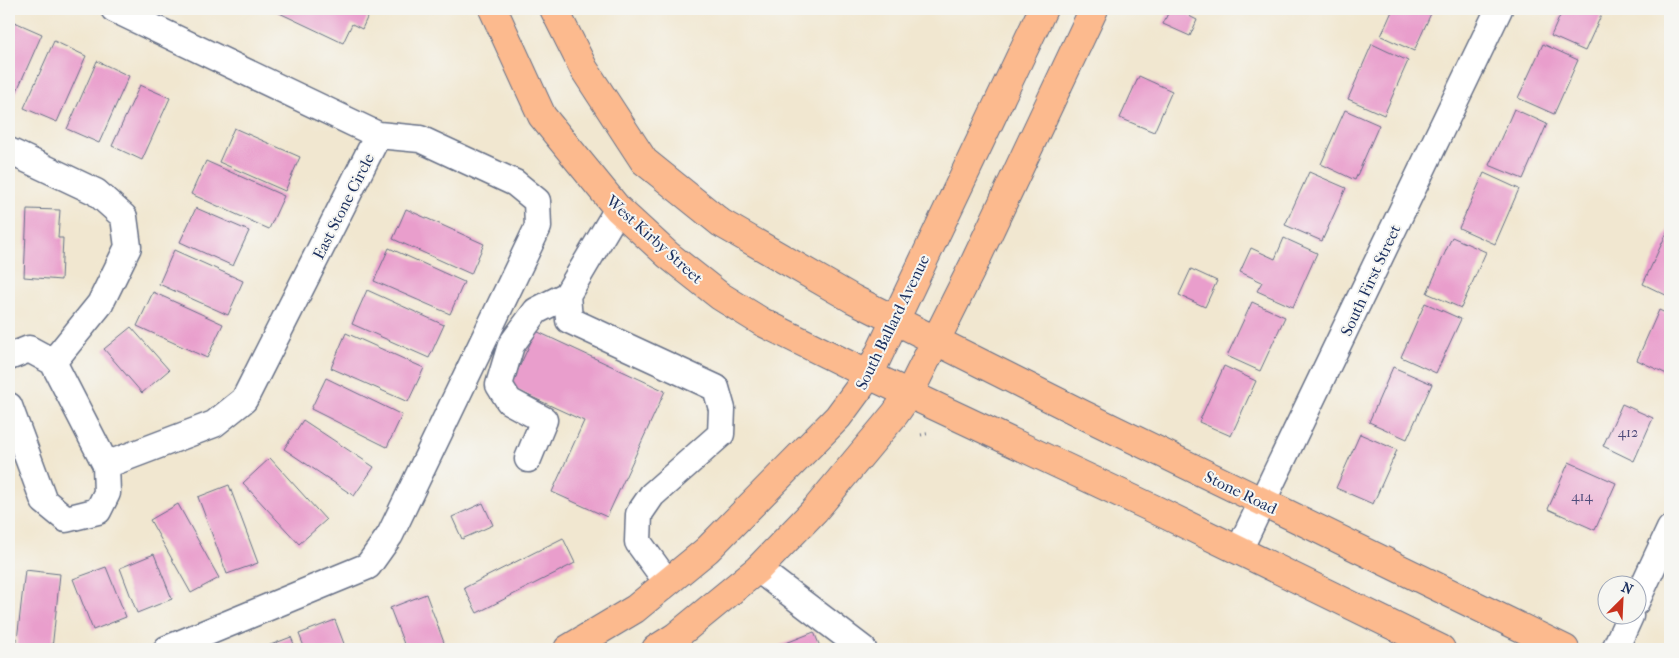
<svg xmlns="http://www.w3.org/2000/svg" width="1679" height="658" font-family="'IM FELL French Canon',serif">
	<rect width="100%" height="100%" fill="#f6f6f2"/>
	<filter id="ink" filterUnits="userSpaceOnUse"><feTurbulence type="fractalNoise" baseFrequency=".02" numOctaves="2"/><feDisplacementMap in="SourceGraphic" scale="10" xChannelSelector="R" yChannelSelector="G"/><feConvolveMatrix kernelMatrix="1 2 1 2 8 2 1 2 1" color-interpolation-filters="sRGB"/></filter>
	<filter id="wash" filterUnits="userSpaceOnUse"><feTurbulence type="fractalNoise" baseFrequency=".0096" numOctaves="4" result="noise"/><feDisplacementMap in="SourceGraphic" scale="20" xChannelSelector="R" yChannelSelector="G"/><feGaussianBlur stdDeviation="1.12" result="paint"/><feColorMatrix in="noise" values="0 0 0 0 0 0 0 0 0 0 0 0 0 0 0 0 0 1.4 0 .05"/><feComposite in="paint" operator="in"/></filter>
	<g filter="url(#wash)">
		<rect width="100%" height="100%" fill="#f1e7d0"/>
		<g id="blocks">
			<path fill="#e99ecc" d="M 271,9 L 371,9 L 362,29 L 352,24 L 343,43 Z
				M 1170,9 L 1192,9 L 1189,16 L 1197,20 L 1190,36 L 1163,24 Z
				M 1393,9 L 1433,9 L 1414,51 L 1381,36 Z
				M 1563,9 L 1604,9 L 1585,51 L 1551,36 Z
				M 10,20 L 42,34 L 12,102 L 9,100 Z
				M 54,41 L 86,56 L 57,122 L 24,108 Z
				M 1372,44 L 1408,61 L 1384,115 L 1348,99 Z
				M 1543,44 L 1578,60 L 1554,114 L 1518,98 Z
				M 97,61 L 129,76 L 99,143 L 67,129 Z
				M 1139,76 L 1172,91 L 1154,132 L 1120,118 Z
				M 140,85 L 170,98 L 142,160 L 112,146 Z
				M 1514,109 L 1547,124 L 1523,179 L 1489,165 Z
				M 1345,110 L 1379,125 L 1355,180 L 1321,164 Z
				M 234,128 L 300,157 L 285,191 L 219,162 Z
				M 206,161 L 284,196 L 269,229 L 191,194 Z
				M 1309,172 L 1346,188 L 1322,241 L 1285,225 Z
				M 1484,173 L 1519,189 L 1495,244 L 1459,228 Z
				M 196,208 L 249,231 L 233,266 L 180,242 Z
				M 27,209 L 60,210 L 58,238 L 63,238 L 61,280 L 24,277 Z
				M 406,209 L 484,244 L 471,274 L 393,239 Z
				M 1670,226 L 1670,297 L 1643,284 Z
				M 1452,237 L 1486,252 L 1461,308 L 1427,293 Z
				M 1284,238 L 1317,253 L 1293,307 L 1257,291 L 1262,282 L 1240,272 L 1251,248 L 1275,259 Z
				M 389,248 L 464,282 L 450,314 L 374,281 Z
				M 174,250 L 243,281 L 228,315 L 159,284 Z
				M 1191,269 L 1217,281 L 1205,307 L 1179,295 Z
				M 367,290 L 444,325 L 429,358 L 352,324 Z
				M 153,292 L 223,324 L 207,358 L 137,326 Z
				M 1252,302 L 1285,317 L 1260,371 L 1227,356 Z
				M 1425,303 L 1461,319 L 1436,373 L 1401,357 Z
				M 1659,310 L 1670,315 L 1669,375 L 1637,360 Z
				M 131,327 L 169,370 L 142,393 L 104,349 Z
				M 536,331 L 665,391 L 607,517 L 552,492 L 584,421 L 510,387 Z
				M 346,333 L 424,368 L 408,402 L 331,368 Z
				M 1224,366 L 1256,381 L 1231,436 L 1199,422 Z
				M 1393,367 L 1432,384 L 1407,439 L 1369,422 Z
				M 326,378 L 402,415 L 387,447 L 311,409 Z
				M 1622,404 L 1653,418 L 1634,461 L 1603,446 Z
				M 303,420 L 374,467 L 354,496 L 284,449 Z
				M 1360,434 L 1397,450 L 1373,504 L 1336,488 Z
				M 270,458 L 326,520 L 299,544 L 243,483 Z
				M 1569,462 L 1616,483 L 1595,530 L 1548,509 Z
				M 229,485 L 258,563 L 227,574 L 198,497 Z
				M 483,503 L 493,525 L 462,539 L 452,517 Z
				M 178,504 L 219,578 L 191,593 L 150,520 Z
				M 563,538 L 575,563 L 477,613 L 464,588 Z
				M 154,554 L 172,599 L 137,613 L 120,568 Z
				M 106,567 L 126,617 L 93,630 L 73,579 Z
				M 25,570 L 60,574 L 52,649 L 16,649 Z
				M 426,594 L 446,648 L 406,649 L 390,608 Z
				M 335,620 L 346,649 L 305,649 L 299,634 Z
				M 814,632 L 821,649 L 771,649 Z
				M 291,637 L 296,649 L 260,649 Z"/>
		</g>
	</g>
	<g filter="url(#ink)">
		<use href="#blocks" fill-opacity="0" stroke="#666f86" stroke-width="1"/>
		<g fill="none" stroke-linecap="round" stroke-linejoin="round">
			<g stroke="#666f86" stroke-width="29">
				<path id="minor" d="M 9,151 L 96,192 L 124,217 L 128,247 L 100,304 L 53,362
					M 618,209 L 567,295 L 569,320 L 716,388 L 722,409 L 721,434 L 652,495 L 639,514 L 638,542 L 667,582
					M 9,357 L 29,349 L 53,362 L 106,465 L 107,493 L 98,511 L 66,519 L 44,501 L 9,406
					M 528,459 L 544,420 L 509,401 L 499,385 L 511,345 L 536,311 L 567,295
					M 106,465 L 214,424 L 244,400 L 378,135 L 114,9
					M 1239,550 L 1499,9
					M 758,569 L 863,649
					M 1636,602 L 1670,529
					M 167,649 L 368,566 L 390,535 L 538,227 L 537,201 L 515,183 L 420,139 L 378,135
					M 1615,649 L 1630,616"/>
			</g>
			<g stroke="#666f86" stroke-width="30">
				<path id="major" d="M 493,9 L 542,116 L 618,209 L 668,255 L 720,296 L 762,322 L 869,375 L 1154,509 L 1441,649
					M 554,9 L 584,69 L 644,161 L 721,223 L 853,299 L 1082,414 L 1565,649
					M 568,649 L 635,609 L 707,550 L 838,417 L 869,375 L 1043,9
					M 656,649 L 675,637 L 758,569 L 815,510 L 895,414 L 909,394 L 973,266 L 1094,9"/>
			</g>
			<path stroke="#666f86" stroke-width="3" stroke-dasharray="1 4" stroke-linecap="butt" d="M 921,435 L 930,433"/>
			<use href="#minor" stroke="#fff" stroke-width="26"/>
			<use href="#major" stroke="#fcba8e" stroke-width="28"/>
		</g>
	</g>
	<g text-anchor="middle" stroke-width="4" stroke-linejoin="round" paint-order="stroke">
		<g font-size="14" fill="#4e4b7a">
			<text x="1628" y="437">412</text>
			<text x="1582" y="501">414</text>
		</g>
		<g font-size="16" fill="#1b2f5e" stroke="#f6f6f2">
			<text transform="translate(343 206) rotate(-63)" y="6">East Stone Circle</text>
			<text transform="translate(655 239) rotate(42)" y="6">West Kirby Street</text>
			<text transform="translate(1370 280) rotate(-65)" y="6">South First Street</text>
			<text transform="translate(892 322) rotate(-64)" y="6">South Ballard Avenue</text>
			<text transform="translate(1241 492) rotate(26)" y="6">Stone Road</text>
		</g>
	</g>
	<rect width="1679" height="658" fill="none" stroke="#f6f6f2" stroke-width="30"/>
	<g transform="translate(1622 600) rotate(24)"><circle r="24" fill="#f6f6f2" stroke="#9ea6b7"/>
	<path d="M0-4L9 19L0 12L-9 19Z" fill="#c8321e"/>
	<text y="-8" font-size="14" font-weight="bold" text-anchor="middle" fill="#1b2f5e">N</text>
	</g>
</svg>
